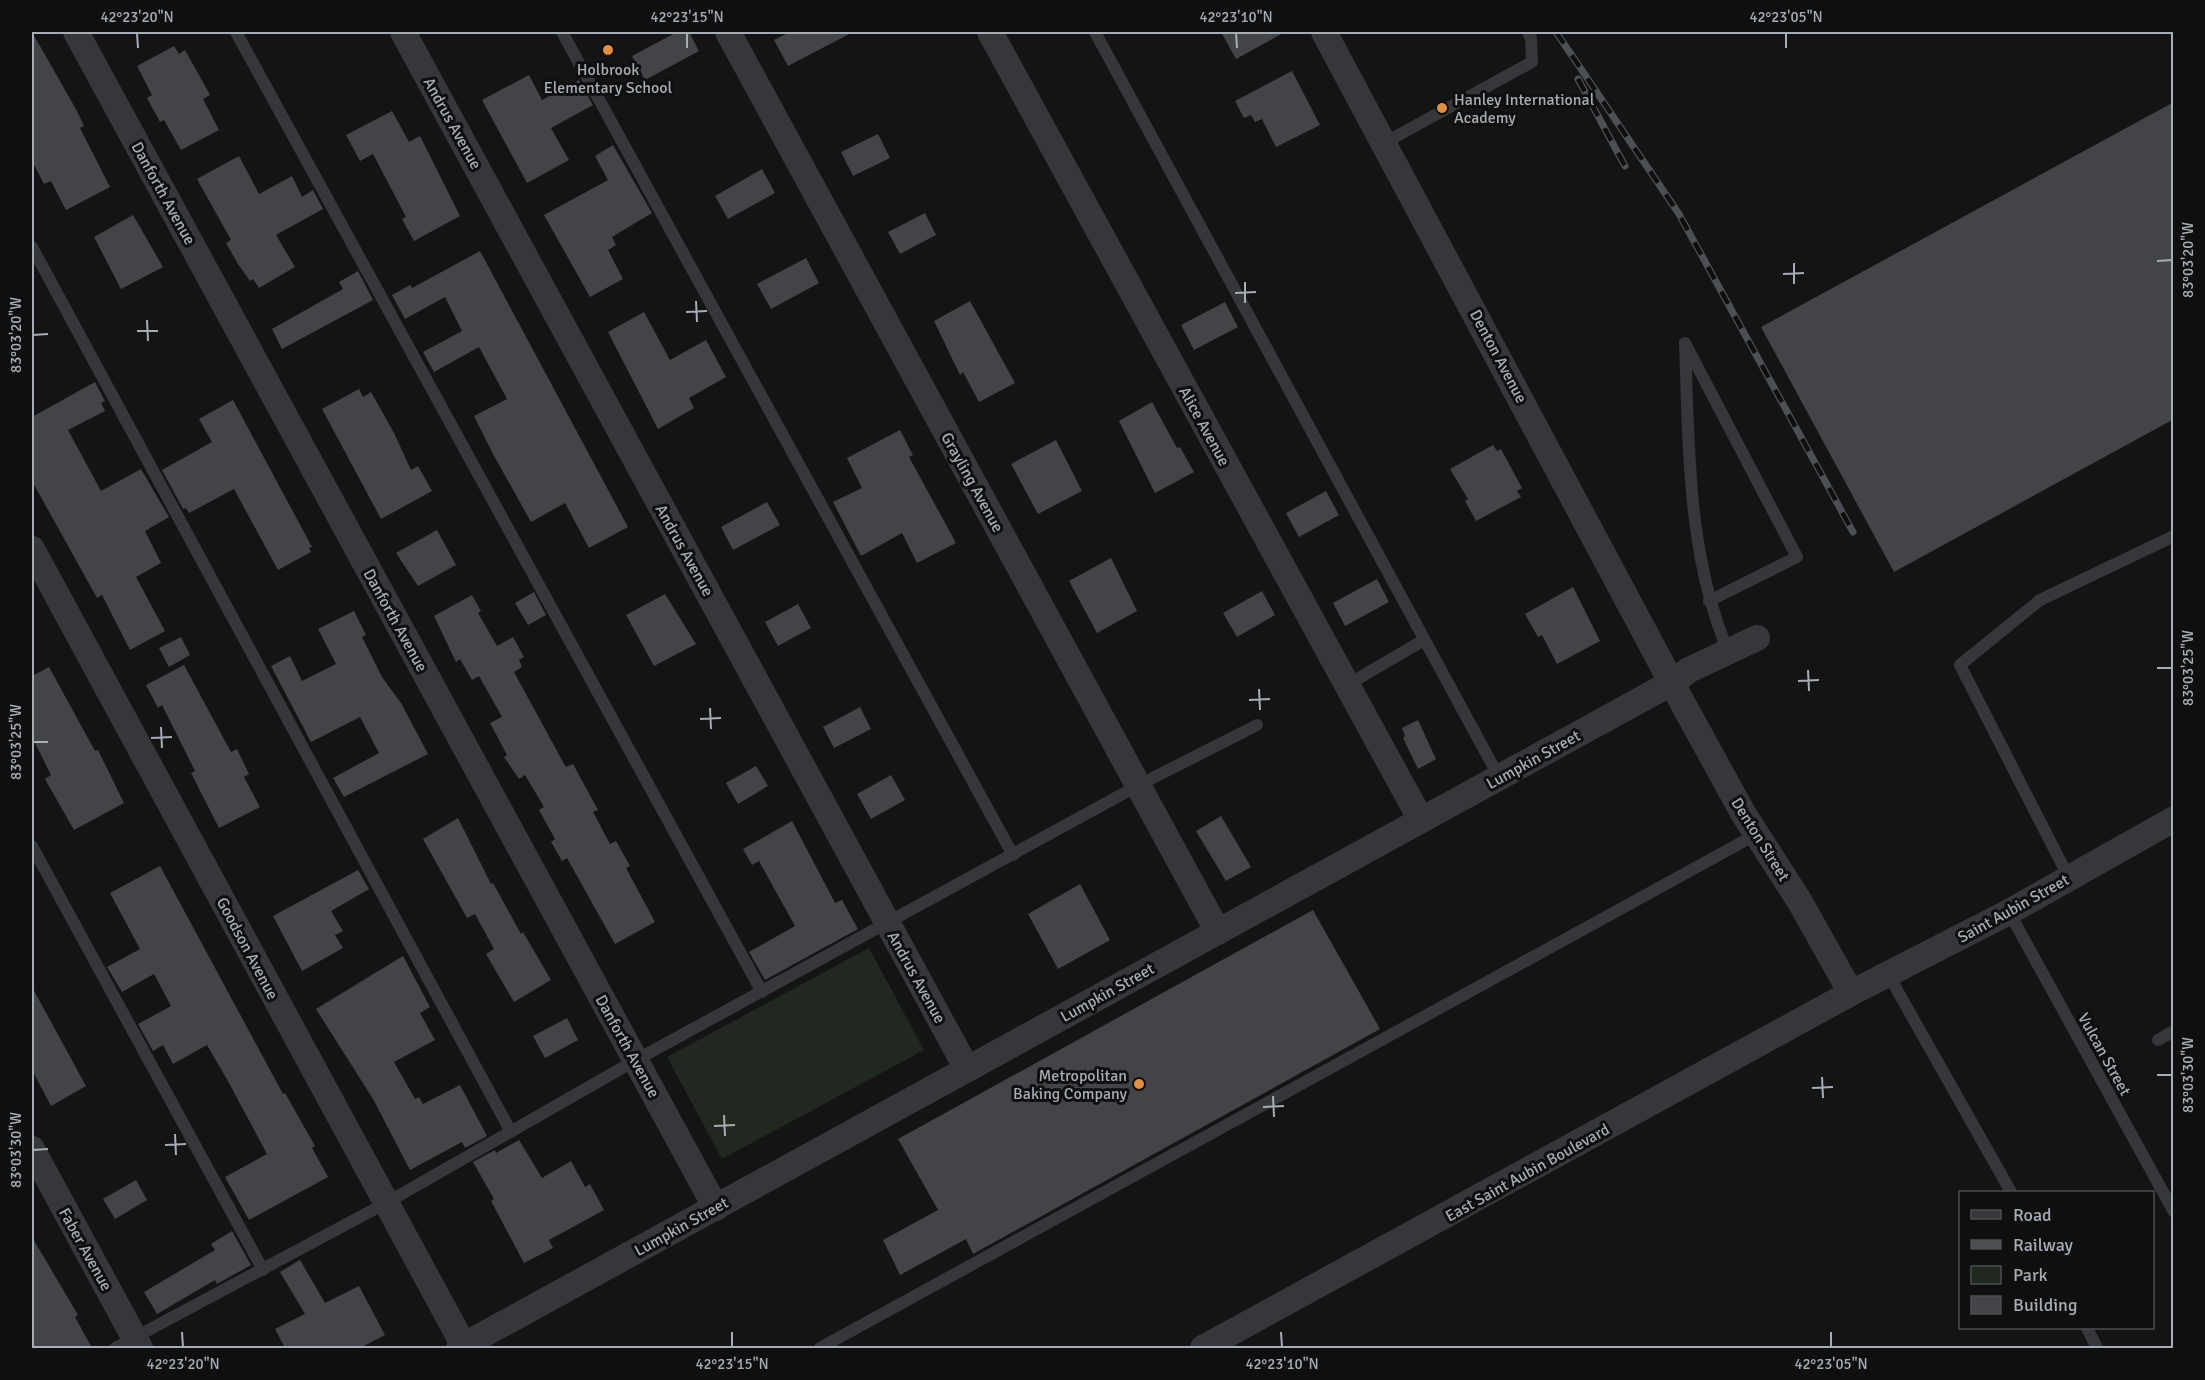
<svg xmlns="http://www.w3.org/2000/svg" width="2205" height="1380" font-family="Signika,sans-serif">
	<rect width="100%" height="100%" fill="#141415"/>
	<path fill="#212820" d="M 869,948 L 924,1050 L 722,1159 L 667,1057 Z"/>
	<path fill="#434448" d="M 32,32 L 77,111 L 84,126 L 80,128 L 110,187 L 66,210 L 51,181 L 44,184 L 32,161 Z
		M 677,32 L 689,32 L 699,51 L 645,80 L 632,56 Z
		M 790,32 L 853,32 L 788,66 L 774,40 Z
		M 1221,32 L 1285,32 L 1236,59 Z
		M 174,46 L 179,54 L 185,50 L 210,95 L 203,99 L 219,130 L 181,150 L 164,120 L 160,122 L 147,98 L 152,95 L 137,66 Z
		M 1292,71 L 1320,125 L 1276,147 L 1262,119 L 1255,122 L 1251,115 L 1244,118 L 1235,101 Z
		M 529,75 L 542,100 L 579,80 L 593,105 L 551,128 L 569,160 L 527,183 L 482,100 Z
		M 2174,102 L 2174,419 L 1894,572 L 1761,327 Z
		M 392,111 L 409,142 L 420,136 L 460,216 L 414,241 L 402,219 L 406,217 L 373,154 L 360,161 L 346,135 Z
		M 878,134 L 890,158 L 853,176 L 841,152 Z
		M 613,145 L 652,213 L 612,237 L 616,245 L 608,250 L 623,279 L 590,297 L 544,215 L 608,180 L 595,156 Z
		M 239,156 L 259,194 L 292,176 L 302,197 L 313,190 L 323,209 L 276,235 L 295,267 L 259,288 L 253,279 L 250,281 L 238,264 L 226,243 L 231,240 L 197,179 Z
		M 762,169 L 775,193 L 728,219 L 715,196 Z
		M 925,213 L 936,235 L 900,254 L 888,232 Z
		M 133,215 L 163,267 L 121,289 L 94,237 Z
		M 480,251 L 628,527 L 589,548 L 565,503 L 531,522 L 493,454 L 474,416 L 507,399 L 479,347 L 434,372 L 423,352 L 462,331 L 445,297 L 405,319 L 392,295 L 410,285 L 412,288 Z
		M 806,258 L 819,283 L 771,309 L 757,284 Z
		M 358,271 L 373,300 L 282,349 L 272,329 L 343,289 L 339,282 Z
		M 970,301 L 1015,383 L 979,402 L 963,372 L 960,375 L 934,321 Z
		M 1225,302 L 1238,327 L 1194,350 L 1181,325 Z
		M 644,312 L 670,360 L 706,340 L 726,377 L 689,398 L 694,408 L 658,429 L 608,332 Z
		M 95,382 L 105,401 L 101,403 L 105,411 L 68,430 L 101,491 L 141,469 L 169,517 L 145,531 L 161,563 L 136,577 L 165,631 L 130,650 L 102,595 L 97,598 L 32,481 L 32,417 Z
		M 359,389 L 363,397 L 371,392 L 394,433 L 411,470 L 418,466 L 432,491 L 381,519 L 322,409 Z
		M 233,400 L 312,547 L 309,548 L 311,552 L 278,570 L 234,489 L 189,513 L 186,508 L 183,509 L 162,470 L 212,442 L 199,419 Z
		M 1152,402 L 1177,448 L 1180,447 L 1194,472 L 1155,493 L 1119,421 Z
		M 900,430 L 913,455 L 909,457 L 956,543 L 917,563 L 902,533 L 861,556 L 833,502 L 862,488 L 847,458 Z
		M 1056,440 L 1082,491 L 1038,514 L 1011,464 Z
		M 1493,445 L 1497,451 L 1501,449 L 1522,488 L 1517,491 L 1521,497 L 1476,521 L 1465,501 L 1468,499 L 1450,469 Z
		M 1326,491 L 1339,515 L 1299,537 L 1286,513 Z
		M 767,502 L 780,525 L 733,550 L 721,527 Z
		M 437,530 L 456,565 L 418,586 L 396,553 Z
		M 1111,558 L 1137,611 L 1097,633 L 1069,581 Z
		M 1377,579 L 1389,602 L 1345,626 L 1333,603 Z
		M 1573,587 L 1600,641 L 1557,664 L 1542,635 L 1538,637 L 1525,614 Z
		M 1262,591 L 1275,615 L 1237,637 L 1223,613 Z
		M 534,592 L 546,615 L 528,625 L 515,603 Z
		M 665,594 L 696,644 L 654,666 L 626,615 Z
		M 472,595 L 481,611 L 478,613 L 497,646 L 513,637 L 524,657 L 519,660 L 522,667 L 514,672 L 563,762 L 566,767 L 573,764 L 598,810 L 593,812 L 610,844 L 616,841 L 630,866 L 626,868 L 655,922 L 615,944 L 567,858 L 562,861 L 551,842 L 555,839 L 539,810 L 544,807 L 525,775 L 519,779 L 504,757 L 507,755 L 490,723 L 502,717 L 479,676 L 472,680 L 460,659 L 456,662 L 434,616 Z
		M 798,604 L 811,628 L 778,646 L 765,622 Z
		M 354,611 L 366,635 L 362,637 L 382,677 L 401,703 L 428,754 L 344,797 L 333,778 L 379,753 L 360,717 L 311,742 L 271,666 L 290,656 L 302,681 L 336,664 L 318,629 Z
		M 181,637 L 190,655 L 169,667 L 159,648 Z
		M 184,665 L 231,752 L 237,749 L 249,774 L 244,777 L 260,807 L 219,828 L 191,773 L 195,771 L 162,705 L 158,708 L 146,685 Z
		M 49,667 L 95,751 L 98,750 L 124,803 L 74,830 L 45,779 L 51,775 L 32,737 L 32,676 Z
		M 860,707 L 871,729 L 834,748 L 823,727 Z
		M 1418,720 L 1436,759 L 1418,769 L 1403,738 L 1405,736 L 1402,728 Z
		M 756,766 L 768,786 L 738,804 L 726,783 Z
		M 891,775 L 905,800 L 871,819 L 857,794 Z
		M 1221,816 L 1251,867 L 1226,881 L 1196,831 Z
		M 458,818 L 491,884 L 493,883 L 521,934 L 523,932 L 551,980 L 514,1002 L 486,954 L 494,949 L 475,914 L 467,918 L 423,839 Z
		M 792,821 L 835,903 L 842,900 L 858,929 L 765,980 L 749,952 L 795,926 L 759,861 L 752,865 L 743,849 Z
		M 160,866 L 283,1094 L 285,1093 L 315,1146 L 312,1148 L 328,1177 L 249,1220 L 225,1177 L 267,1154 L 229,1083 L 207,1045 L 173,1064 L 163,1045 L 153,1051 L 138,1024 L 171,1006 L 154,974 L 122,992 L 107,967 L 140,949 L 110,893 Z
		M 358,870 L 369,889 L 331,911 L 343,931 L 335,935 L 343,948 L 302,971 L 273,916 Z
		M 1080,884 L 1110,940 L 1058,969 L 1028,914 Z
		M 1313,910 L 1380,1029 L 973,1254 L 966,1239 L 900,1275 L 883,1240 L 938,1210 L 898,1139 Z
		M 403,956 L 430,1007 L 420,1013 L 435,1040 L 394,1062 L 415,1099 L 419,1097 L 423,1104 L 460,1085 L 487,1136 L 465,1148 L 462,1142 L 410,1170 L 373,1099 L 316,1009 Z
		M 32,987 L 86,1086 L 51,1106 L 32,1070 Z
		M 567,1018 L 578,1040 L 545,1058 L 533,1036 Z
		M 519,1140 L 542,1178 L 571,1161 L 585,1187 L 590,1184 L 604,1210 L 549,1240 L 553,1248 L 524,1263 L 491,1201 L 494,1199 L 473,1162 L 495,1150 L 496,1153 Z
		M 136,1180 L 147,1200 L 115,1219 L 103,1199 Z
		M 232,1231 L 251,1265 L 217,1284 L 215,1280 L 157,1314 L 144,1292 L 215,1250 L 211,1244 Z
		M 32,1237 L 78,1315 L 75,1317 L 92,1348 L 32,1348 Z
		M 300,1260 L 325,1303 L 359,1286 L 385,1335 L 360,1348 L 285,1348 L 275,1329 L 305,1314 L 280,1272 Z"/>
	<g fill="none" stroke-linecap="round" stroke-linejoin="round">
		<path stroke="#35373a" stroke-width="12" d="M 236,32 L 762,992
			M 562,32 L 1013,855
			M 1095,32 L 1499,777
			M 1384,143 L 1532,62 L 1531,39 L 1528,32
			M 32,247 L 511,1132
			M 1709,601 L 1797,557 L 1685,343 C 1689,447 1687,554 1728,651
			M 1347,685 L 1424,640
			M 32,846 L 263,1270
			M 2069,878 L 1960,665 L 2040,600 L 2174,536
			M 2009,912 L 2174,1212
			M 1888,974 L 2011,1192
			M 2158,1040 L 2174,1031
			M 2087,1328 L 2097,1348
			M 115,1348 L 386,1203 L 636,1060 L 1139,785 L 1257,725
			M 820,1348 L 1757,834"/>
		<path stroke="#35373a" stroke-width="26" d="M 76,32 L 716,1208
			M 403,32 L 967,1069
			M 728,32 L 1218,932
			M 990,32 L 1421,820
			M 1324,32 L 1682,702 L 1743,813 L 1800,902 L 1851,993
			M 32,549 L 464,1346
			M 32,1149 L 140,1348
			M 459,1348 L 1673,682 L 1689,670 L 1757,638
			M 1203,1348 L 1851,993 L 2009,912 L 2174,819"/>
		<g stroke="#4c4f53" stroke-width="7">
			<path id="rail" d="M 1556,32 L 1679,214 L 1853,532
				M 1578,79 L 1625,166"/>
		</g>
		<use href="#rail" stroke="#0f0f10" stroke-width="4.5" stroke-dasharray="14" stroke-linecap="butt"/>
	</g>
	<path fill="none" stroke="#a7adb5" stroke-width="2" d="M 137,33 L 138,48M 687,33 L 687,48M 1236,33 L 1237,48M 1786,33 L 1786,48M 2157,261 L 2172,260M 1794,263 L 1794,284M 1783,274 L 1804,273M 1245,282 L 1245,303M 1235,293 L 1256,292M 696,301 L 697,322M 686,312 L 707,311M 147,320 L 148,341M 137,331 L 158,331M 33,335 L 48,334M 2157,668 L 2172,668M 1808,670 L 1809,691M 1798,681 L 1819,680M 1259,689 L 1260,710M 1249,700 L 1270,699M 710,708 L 711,729M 700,719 L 721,718M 161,727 L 162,748M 151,738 L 172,737M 33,742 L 48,742M 2157,1075 L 2172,1075M 1822,1077 L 1823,1098M 1812,1088 L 1833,1087M 1273,1096 L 1274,1117M 1263,1107 L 1284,1106M 724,1115 L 725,1136M 714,1126 L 735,1125M 175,1134 L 176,1155M 165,1145 L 186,1144M 33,1150 L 48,1149M 182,1332 L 183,1347M 732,1332 L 732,1347M 1281,1332 L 1282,1347M 1831,1332 L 1831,1347"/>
	<g fill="#e2903f" stroke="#0f0f10" stroke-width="2">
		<circle cx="608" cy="50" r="6"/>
		<circle cx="1442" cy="108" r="6"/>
		<circle cx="1139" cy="1084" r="6"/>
	</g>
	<g text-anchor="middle" stroke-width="6" stroke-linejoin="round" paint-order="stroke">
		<g font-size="16" fill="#a7adb5" stroke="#0f0f10">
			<text x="608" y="75">Holbrook<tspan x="608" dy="18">Elementary School</tspan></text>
			<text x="1454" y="105" text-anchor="start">Hanley International<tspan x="1454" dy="18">Academy</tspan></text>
			<text x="1127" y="1081" text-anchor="end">Metropolitan<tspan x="1127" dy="18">Baking Company</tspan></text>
		</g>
		<g font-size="16" fill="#a7adb5" stroke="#0f0f10">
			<text transform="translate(453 123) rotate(61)" y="6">Andrus Avenue</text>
			<text transform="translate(164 193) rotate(61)" y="6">Danforth Avenue</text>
			<text transform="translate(1499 356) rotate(62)" y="6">Denton Avenue</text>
			<text transform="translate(1205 426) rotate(61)" y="6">Alice Avenue</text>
			<text transform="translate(973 482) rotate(61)" y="6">Grayling Avenue</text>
			<text transform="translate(685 550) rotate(61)" y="6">Andrus Avenue</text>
			<text transform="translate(396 620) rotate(61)" y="6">Danforth Avenue</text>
			<text transform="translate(1533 759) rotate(-29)" y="6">Lumpkin Street</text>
			<text transform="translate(1761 839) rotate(58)" y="6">Denton Street</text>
			<text transform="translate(2013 908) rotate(-29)" y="6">Saint Aubin Street</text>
			<text transform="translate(248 948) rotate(62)" y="6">Goodson Avenue</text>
			<text transform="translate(917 977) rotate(61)" y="6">Andrus Avenue</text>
			<text transform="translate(1107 992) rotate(-29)" y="6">Lumpkin Street</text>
			<text transform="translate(628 1046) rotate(61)" y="6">Danforth Avenue</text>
			<text transform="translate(2105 1054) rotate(61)" y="6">Vulcan Street</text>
			<text transform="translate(1527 1172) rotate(-29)" y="6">East Saint Aubin Boulevard</text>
			<text transform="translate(681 1226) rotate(-29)" y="6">Lumpkin Street</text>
			<text transform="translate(86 1249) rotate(61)" y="6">Faber Avenue</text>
		</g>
	</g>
	<rect width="2205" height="1380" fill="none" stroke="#0f0f10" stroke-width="66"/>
	<rect x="1959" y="1191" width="195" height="138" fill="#0f0f10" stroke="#4c4e52" stroke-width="1.5"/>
	<rect x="1971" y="1210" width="30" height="9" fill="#35373a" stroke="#4c4e52" stroke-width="1.5"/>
	<text x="2013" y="1221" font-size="18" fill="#a7adb5">Road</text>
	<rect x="1971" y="1240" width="30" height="9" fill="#4c4f53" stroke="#4c4e52" stroke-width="1.5"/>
	<text x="2013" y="1251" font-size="18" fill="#a7adb5">Railway</text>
	<rect x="1971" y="1266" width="30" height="18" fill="#212820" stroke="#4c4e52" stroke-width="1.5"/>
	<text x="2013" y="1281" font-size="18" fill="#a7adb5">Park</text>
	<rect x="1971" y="1296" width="30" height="18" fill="#434448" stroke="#4c4e52" stroke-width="1.5"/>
	<text x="2013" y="1311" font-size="18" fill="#a7adb5">Building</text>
	<rect x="33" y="33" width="2139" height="1314" fill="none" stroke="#a7adb5" stroke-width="2"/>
	<g font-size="15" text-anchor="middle" fill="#a7adb5">
		<text x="137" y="22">42°23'20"N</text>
		<text x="687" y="22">42°23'15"N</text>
		<text x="1236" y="22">42°23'10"N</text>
		<text x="1786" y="22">42°23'05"N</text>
		<text transform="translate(2188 260) rotate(-90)" y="5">83°03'20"W</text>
		<text transform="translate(16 335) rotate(-90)" y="5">83°03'20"W</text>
		<text transform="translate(2188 668) rotate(-90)" y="5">83°03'25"W</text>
		<text transform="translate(16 742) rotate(-90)" y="5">83°03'25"W</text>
		<text transform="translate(2188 1075) rotate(-90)" y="5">83°03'30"W</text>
		<text transform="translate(16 1150) rotate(-90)" y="5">83°03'30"W</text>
		<text x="183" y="1369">42°23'20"N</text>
		<text x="732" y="1369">42°23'15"N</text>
		<text x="1282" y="1369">42°23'10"N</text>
		<text x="1831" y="1369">42°23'05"N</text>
	</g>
</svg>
